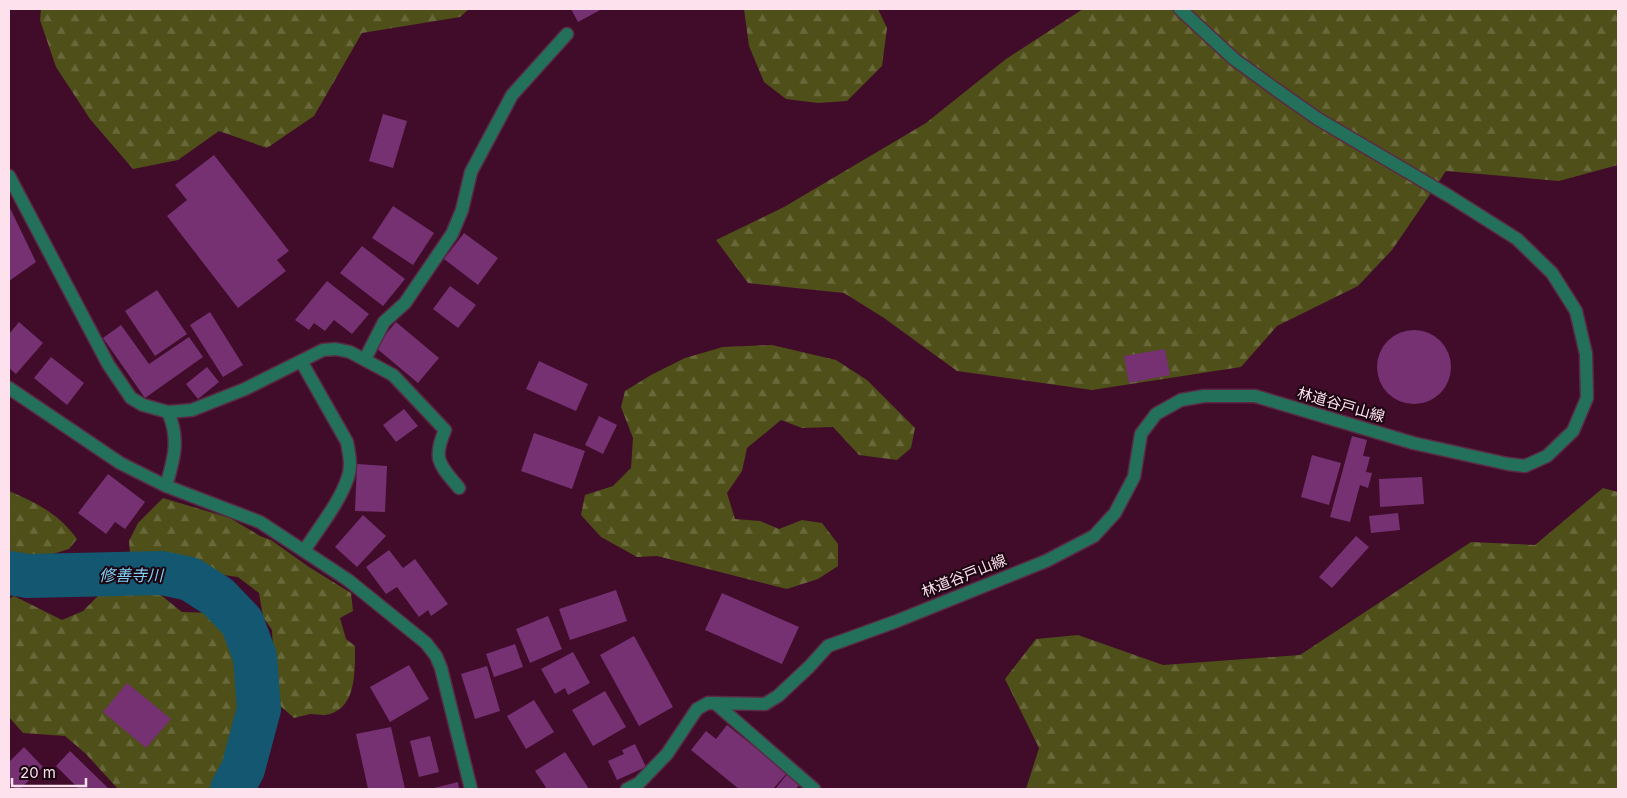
<svg xmlns="http://www.w3.org/2000/svg" width="1627" height="798" font-family="Inter,'Noto Sans JP',sans-serif">
	<defs>
		<pattern id="forest-firs" width="22" height="20" patternUnits="userSpaceOnUse" patternTransform="scale(1.25)"><rect width="22" height="20" fill="#4f4f19"/><path d="M5 1l3.5 6h-7zM16 11l3.5 6h-7z" fill="#69683b"/></pattern>
	</defs>
	<rect width="100%" height="100%" fill="#400c2a"/>
	<path fill="url(#forest-firs)" d="M 41,9 L 469,9 L 460,17 L 362,33 L 314,116 L 267,148 L 219,131 L 178,160 L 133,169 L 90,119 L 56,67 L 40,20 Z
		M 744,9 L 878,9 L 887,28 L 882,66 L 847,101 L 818,103 L 786,99 L 764,82 L 749,46 Z
		M 1083,9 L 1618,9 L 1618,165 L 1559,181 L 1446,171 L 1392,250 L 1358,286 L 1277,326 L 1241,367 L 1092,390 L 957,371 L 884,318 L 844,293 L 748,283 L 716,240 L 784,207 L 926,123 L 1006,59 Z
		M 772,345 L 836,360 L 867,380 L 915,428 L 911,448 L 897,460 L 859,455 L 833,427 L 802,428 L 781,420 L 747,448 L 742,471 L 727,493 L 735,519 L 760,521 L 779,529 L 802,520 L 822,523 L 838,544 L 838,566 L 818,579 L 787,589 L 657,556 L 637,557 L 601,537 L 581,515 L 585,495 L 613,486 L 631,468 L 633,438 L 621,407 L 625,391 L 651,375 L 685,358 L 723,347 Z
		M 1603,488 L 1618,492 L 1618,789 L 1026,789 L 1039,748 L 1005,679 L 1036,639 L 1078,635 L 1163,665 L 1300,655 L 1471,542 L 1535,545 Z
		M 9,491 C 37,503 59,514 77,539 L 69,549 L 43,557 L 15,553 L 9,554 Z
		M 163,498 L 230,518 L 260,536 L 271,540 L 309,567 L 351,593 L 353,611 L 340,618 L 346,639 L 355,646 C 355,670 357,711 325,715 C 320,715 315,714 310,714 C 305,715 299,717 294,718 L 278,704 L 267,665 L 273,648 L 272,630 L 263,617 L 259,593 L 238,577 L 209,573 L 174,557 L 152,558 L 130,554 L 129,541 L 138,523 Z
		M 134,585 L 162,596 L 182,612 L 212,613 L 237,649 L 243,666 L 243,728 L 216,789 L 118,789 L 86,754 L 65,736 L 23,733 L 9,717 L 9,599 L 14,596 L 62,620 L 83,611 L 103,591 L 116,586 Z"/>
	<g fill="none" stroke-linecap="round" stroke-linejoin="round">
		<path stroke="#145771" stroke-width="44" d="M 9,573 L 28,576 L 162,573 L 190,579 L 218,597 L 242,622 L 255,657 L 259,709 L 243,769 L 232,789"/>
	</g>
	<path fill="#753172" d="M 571,9 L 602,9 L 578,22 Z
		M 383,114 L 407,121 L 393,168 L 369,161 Z
		M 214,155 L 289,251 L 277,260 L 286,271 L 238,308 L 167,216 L 187,200 L 175,185 Z
		M 393,206 L 434,233 L 413,265 L 372,238 Z
		M 10,208 L 36,262 L 9,281 L 9,209 Z
		M 464,233 L 498,258 L 478,285 L 444,259 Z
		M 362,246 L 405,279 L 383,306 L 340,273 Z
		M 327,281 L 369,314 L 352,334 L 334,320 L 325,331 L 314,323 L 309,330 L 295,320 Z
		M 450,286 L 476,305 L 458,328 L 433,309 Z
		M 157,290 L 187,334 L 155,356 L 125,311 Z
		M 210,312 L 243,365 L 223,377 L 190,325 Z
		M 19,322 L 43,343 L 16,374 L 9,368 L 9,334 Z
		M 396,322 L 439,358 L 418,383 L 375,347 Z
		M 121,325 L 149,364 L 189,337 L 203,357 L 145,398 L 103,338 Z
		M1377 367a37 37 0 1 1 74 0a37 37 0 1 1-74 0Z
		M 1165,349 L 1170,375 L 1129,383 L 1124,356 Z
		M 51,357 L 84,383 L 67,405 L 34,378 Z
		M 539,361 L 588,384 L 576,411 L 526,389 Z
		M 207,367 L 219,382 L 198,399 L 186,384 Z
		M 404,409 L 418,426 L 396,442 L 383,425 Z
		M 599,416 L 617,425 L 603,454 L 585,445 Z
		M 534,433 L 585,451 L 572,489 L 521,471 Z
		M 1352,436 L 1367,440 L 1363,456 L 1370,457 L 1366,472 L 1372,473 L 1368,488 L 1360,485 L 1350,522 L 1330,517 Z
		M 1312,455 L 1341,463 L 1329,505 L 1301,497 Z
		M 357,464 L 387,466 L 385,512 L 355,511 Z
		M 108,474 L 145,502 L 125,529 L 115,522 L 106,534 L 78,513 Z
		M 1422,477 L 1424,504 L 1380,507 L 1379,479 Z
		M 1398,513 L 1400,530 L 1371,533 L 1369,516 Z
		M 363,515 L 386,536 L 357,567 L 335,547 Z
		M 1356,536 L 1369,547 L 1332,588 L 1319,577 Z
		M 389,550 L 403,568 L 415,559 L 448,604 L 431,616 L 428,610 L 419,617 L 397,587 L 386,594 L 366,567 Z
		M 616,590 L 627,621 L 570,640 L 559,609 Z
		M 722,593 L 799,627 L 782,664 L 705,630 Z
		M 548,616 L 562,649 L 530,663 L 516,629 Z
		M 634,636 L 673,707 L 639,726 L 600,655 Z
		M 515,644 L 523,667 L 494,677 L 486,654 Z
		M 573,652 L 590,683 L 568,695 L 565,688 L 555,694 L 541,669 Z
		M 409,665 L 429,699 L 390,722 L 370,687 Z
		M 487,666 L 500,711 L 475,719 L 461,674 Z
		M 127,683 L 171,719 L 146,748 L 103,712 Z
		M 605,691 L 626,727 L 593,746 L 572,710 Z
		M 534,700 L 554,732 L 526,749 L 507,716 Z
		M 727,725 L 787,773 L 773,789 L 739,789 L 691,750 L 706,731 L 716,739 Z
		M 391,727 L 405,789 L 368,789 L 356,734 Z
		M 430,736 L 439,772 L 419,777 L 410,741 Z
		M 635,744 L 646,767 L 617,780 L 608,761 L 624,754 L 622,750 Z
		M 24,747 L 43,767 L 20,789 L 16,789 L 9,782 L 9,762 Z
		M 70,751 L 109,789 L 79,789 L 56,766 Z
		M 565,752 L 589,789 L 547,789 L 535,771 Z
		M 788,773 L 800,784 L 796,789 L 777,789 L 776,788 Z
		M 458,782 L 459,789 L 430,789 Z"/>
	<g fill="none" stroke-linecap="round" stroke-linejoin="round">
		<g stroke="#5a2a45" stroke-width="15">
			<path id="minor" d="M 9,176 L 108,364 L 131,398 L 143,405 L 168,412 L 192,410 L 245,389 L 323,350 L 336,349 L 350,352 L 393,375 L 445,430 C 432,460 440,465 459,488
				M 365,359 L 384,322 L 405,303 L 452,234 L 462,210 L 471,172 L 512,95 L 567,34
				M 301,361 L 347,442 C 349,453 352,466 348,477 C 340,502 318,529 304,551
				M 9,388 L 120,463 L 166,486 L 260,522 L 348,580 L 426,643 L 436,656 L 441,668 L 471,789
				M 166,486 C 174,459 180,439 168,412
				M 715,703 L 814,789
				M 627,789 L 639,783 L 667,754 L 697,709 L 708,703 L 765,704 L 778,696 L 809,667 L 828,646 L 897,621 L 1046,561 L 1094,536 L 1115,513 L 1134,477 L 1141,434 L 1156,414 L 1181,400 L 1204,396 L 1255,396 L 1413,443 L 1508,464 L 1525,466 L 1547,456 L 1573,431 L 1587,398 L 1586,354 L 1576,311 L 1552,273 L 1517,239 L 1449,196 L 1318,119 L 1278,91 L 1234,59 L 1180,9"/>
		</g>
		<use href="#minor" stroke="#23715a" stroke-width="12"/>
	</g>
	<g text-anchor="middle" stroke-width="4" stroke-linejoin="round" paint-order="stroke">
		<g font-size="15" fill="#fde1ed" stroke="#1a0510">
			<text transform="translate(1341 405) rotate(16)" y="5">林道谷戸山線</text>
			<text transform="translate(964 576) rotate(-22)" y="5">林道谷戸山線</text>
		</g>
		<g font-size="16" font-style="italic" fill="#7ecef3" stroke="#1a0510">
			<text x="131" y="581">修善寺川</text>
		</g>
	</g>
	<rect width="1627" height="798" fill="none" stroke="#fde1ed" stroke-width="20"/>
	<path d="M12 778v8h74v-8" fill="none" stroke="#fde1ed" stroke-width="2.5"/>
	<text x="20" y="778" font-size="15" fill="#fde1ed" stroke="#1a0510" stroke-width="4" paint-order="stroke">20 m</text>
</svg>
